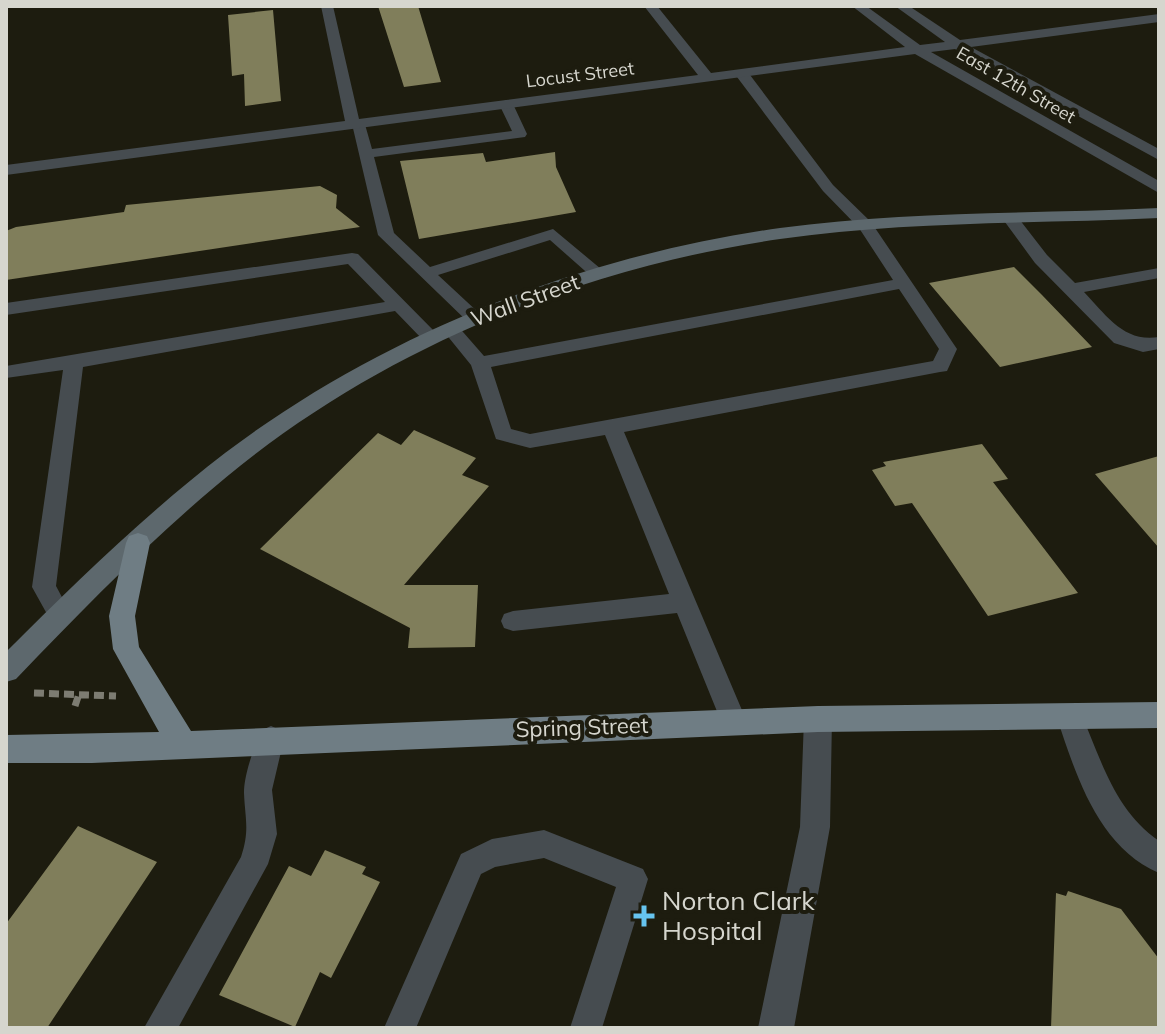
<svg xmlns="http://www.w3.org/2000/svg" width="1165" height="1034" font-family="Mulish,sans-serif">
	<rect width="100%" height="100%" fill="#1d1c0f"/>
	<path fill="#807e5b" d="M 378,6 L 418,6 L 441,82 L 404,87 Z
		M 273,10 L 281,101 L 245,106 L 244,74 L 232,76 L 228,15 Z
		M 555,152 L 556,167 L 576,212 L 419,239 L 400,161 L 483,153 L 486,162 Z
		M 320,186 L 337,195 L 336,208 L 360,227 L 6,280 L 6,231 L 16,227 L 124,212 L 126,205 Z
		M 1014,267 L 1042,295 L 1092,347 L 1000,367 L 929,283 Z
		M 414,430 L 476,458 L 462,475 L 489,486 L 404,585 L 478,585 L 475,647 L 408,648 L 410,628 L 260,549 L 378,433 L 401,445 Z
		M 982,444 L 1008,479 L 993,482 L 1078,593 L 988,616 L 912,503 L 895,506 L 872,470 L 886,466 L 883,462 Z
		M 1159,456 L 1159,548 L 1095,474 Z
		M 78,826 L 157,862 L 47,1028 L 6,1028 L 6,924 Z
		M 325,850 L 366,867 L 362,874 L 380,882 L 331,978 L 320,972 L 295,1027 L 219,995 L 289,866 L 311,876 Z
		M 1068,891 L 1121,909 L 1159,959 L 1159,1028 L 1051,1028 L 1056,893 L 1066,896 Z"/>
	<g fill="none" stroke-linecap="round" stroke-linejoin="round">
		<path stroke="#7d7c72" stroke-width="7" stroke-dasharray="10 5" stroke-linecap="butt" d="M 34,693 L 116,696
			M 75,706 L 79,694"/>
		<path fill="#464c50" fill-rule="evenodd" d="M 742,70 L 747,71 L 833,185 L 871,222 L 957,349 L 947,371 L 940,372 L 624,432 L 747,722 L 743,731 L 734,734 L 725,731 L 677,613 L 513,631 L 504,628 L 501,621 L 504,614 L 513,611 L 669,594 L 605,435 L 530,448 L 496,439 L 471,365 L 441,328 L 450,322 L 456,324 L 484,356 L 893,280 L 859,228 L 823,191 L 737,77 L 737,71 ZM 899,289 L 939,349 L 933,361 L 530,434 L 511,429 L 491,367 Z
			M 506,100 L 513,104 L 527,134 L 525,137 L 374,157 L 394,233 L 430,267 L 553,229 L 607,274 L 605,278 L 593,278 L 550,240 L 438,275 L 480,314 L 480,322 L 468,322 L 378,235 L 352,124 L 364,121 L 372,149 L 512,131 L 499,104 Z
			M 1010,213 L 1016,215 L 1047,255 L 1075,283 L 1159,268 L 1159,278 L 1084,292 C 1106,315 1124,343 1159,337 L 1159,349 L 1143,352 L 1114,343 L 1035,263 L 1002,218 Z
			M 352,253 L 358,254 L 436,333 L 436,341 L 424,341 L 395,311 L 83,367 L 56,586 L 72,616 L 68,623 L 60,626 L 52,623 L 32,587 L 63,370 L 6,378 L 6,366 L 385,302 L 348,264 L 6,315 L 6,303 Z
			M 1070,706 L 1079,709 C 1101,758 1113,809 1159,841 L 1159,873 C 1098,847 1076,775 1057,718 L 1061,709 Z
			M 271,726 L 280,730 L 284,739 L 272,790 L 277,834 L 268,864 L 178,1028 L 144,1028 L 241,857 C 250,830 245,819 244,793 C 244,774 254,747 262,730 Z
			M 544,830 L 643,869 L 648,879 L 602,1028 L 570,1028 L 616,887 L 544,858 L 495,867 L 481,874 L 416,1028 L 384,1028 L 461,854 L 492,839 Z"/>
		<path fill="#464c50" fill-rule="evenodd" d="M 321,6 L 333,6 L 359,119 L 698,75 L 644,6 L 657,6 L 711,73 L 905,47 L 852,6 L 866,6 L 920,45 L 945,42 L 895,6 L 909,6 L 960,40 L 1159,14 L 1159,22 L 971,47 L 1159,149 L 1159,160 L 955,49 L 931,52 L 1159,181 L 1159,193 L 915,54 L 6,175 L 6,165 L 345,121 Z
			M 818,706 L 828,710 L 832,719 L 830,827 L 794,1028 L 758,1028 L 800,827 L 804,719 L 808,710 Z"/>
		<path fill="#5d686d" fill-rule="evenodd" d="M 1159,208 L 1159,218 C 1033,224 905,221 780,239 C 586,267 393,344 240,466 C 159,531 87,605 16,679 L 6,682 L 6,652 C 76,582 147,513 225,453 C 385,332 582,256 780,228 C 905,211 1033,214 1159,208 Z"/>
		<path fill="#6f7d84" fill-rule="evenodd" d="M 138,533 L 147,536 L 150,543 L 135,616 L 139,647 L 191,731 L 818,706 L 1159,702 L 1159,728 L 818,732 L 92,763 L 6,763 L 6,735 L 159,732 L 113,649 L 109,616 L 126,543 L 129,536 Z"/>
	</g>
	<path fill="#66c4ef" stroke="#1d1c0f" stroke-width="3" d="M640 904h8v8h8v8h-8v8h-8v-8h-8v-8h8z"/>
	<g text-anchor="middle" stroke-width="8" stroke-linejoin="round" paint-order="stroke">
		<g font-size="18" fill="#d6d6ce" stroke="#1d1c0f">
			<text transform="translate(580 75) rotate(-7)" y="6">Locust Street</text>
			<text transform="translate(1016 85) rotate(30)" y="6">East 12th Street</text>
		</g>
		<g font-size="22" fill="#d6d6ce" stroke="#1d1c0f">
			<text transform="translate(525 300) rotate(-20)" y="8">Wall Street</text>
			<text transform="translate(582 727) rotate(-2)" y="8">Spring Street</text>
		</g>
		<g font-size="26" fill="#d6d6ce" stroke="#1d1c0f" text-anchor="start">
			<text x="662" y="910">Norton Clark<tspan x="662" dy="30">Hospital</tspan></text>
		</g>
	</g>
	<rect width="1165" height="1034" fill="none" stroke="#d6d6ce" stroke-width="16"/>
</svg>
